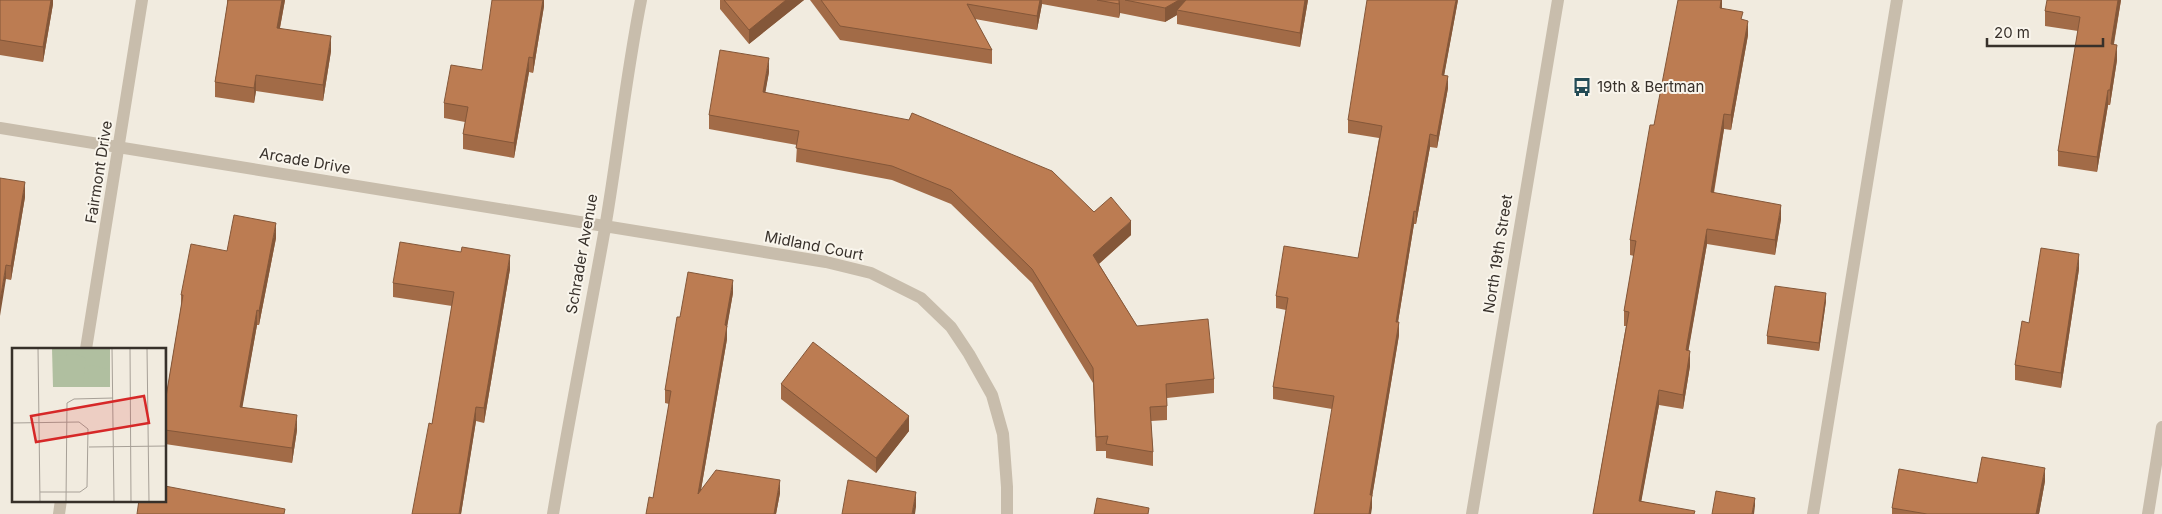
<svg xmlns="http://www.w3.org/2000/svg" width="2162" height="514" font-family="Inter,sans-serif">
	<rect width="100%" height="100%" fill="#f1ebdf"/>
	<g fill="none" stroke-linecap="round" stroke-linejoin="round">
		<path stroke="#c8bdac" stroke-width="12" d="M 1813,514 L 1897,0"/>
		<path stroke="#c8bdac" stroke-width="12" d="M 0,128 L 826,262 L 871,273 L 921,298 L 951,327 L 969,354 L 992,395 L 1003,434 L 1007,487 L 1007,514
			M 86,349 L 142,0
			M 59,514 L 61,500
			M 553,514 C 569,418 588,323 605,228 C 618,152 626,75 641,0
			M 2148,514 L 2162,427"/>
		<path stroke="#c8bdac" stroke-width="12" d="M 1472,514 L 1558,0"/>
	</g>
	<path fill="#a26b47" d="M 0,0 L 53,0 L 53,4 L 43,62 L 0,55 Z
		M 227,0 L 285,0 L 280,28 L 331,51 L 323,101 L 256,91 L 254,103 L 215,97 L 215,82 L 227,6 Z
		M 544,0 L 544,6 L 533,73 L 529,72 L 514,158 L 463,149 L 463,134 L 465,122 L 444,118 L 444,103 L 482,70 Z
		M 720,0 L 804,0 L 749,44 L 720,9 Z
		M 810,0 L 1308,0 L 1300,47 L 1177,24 L 1177,15 L 1165,22 L 1120,13 L 1119,18 L 1042,4 L 1037,30 L 975,19 L 992,50 L 992,64 L 840,40 Z
		M 1458,0 L 1444,75 L 1448,88 L 1437,148 L 1430,147 L 1416,224 L 1414,224 L 1398,322 L 1399,335 L 1372,497 L 1372,508 L 1332,409 L 1273,399 L 1273,387 L 1286,310 L 1276,308 L 1276,296 L 1358,258 L 1379,138 L 1348,133 L 1348,120 Z
		M 1722,0 L 1722,8 L 1743,20 L 1748,35 L 1731,130 L 1724,129 L 1714,193 L 1781,219 L 1775,255 L 1707,244 L 1688,351 L 1690,366 L 1683,409 L 1659,405 L 1641,501 L 1695,514 L 1593,514 L 1626,326 L 1624,326 L 1624,311 L 1634,256 L 1630,255 L 1630,240 L 1654,125 Z
		M 2121,0 L 2114,44 L 2117,60 L 2110,105 L 2108,105 L 2097,172 L 2058,166 L 2058,151 L 2078,31 L 2045,26 L 2045,11 Z
		M 769,72 L 765,92 L 1094,212 L 1131,235 L 1099,264 L 1137,326 L 1214,379 L 1214,393 L 1167,398 L 1167,420 L 1151,421 L 1153,452 L 1153,466 L 1106,458 L 1106,451 L 1096,451 L 1093,383 L 1032,283 L 951,204 L 892,180 L 796,162 L 797,145 L 709,129 L 709,115 Z
		M 0,178 L 25,197 L 11,280 L 6,279 Z
		M 276,238 L 259,325 L 257,325 L 242,407 L 297,430 L 292,463 L 165,444 L 165,403 L 181,307 L 181,295 L 227,251 Z
		M 510,269 L 484,423 L 476,421 L 461,514 L 432,424 L 452,306 L 393,297 L 393,283 Z
		M 2079,269 L 2061,388 L 2015,380 L 2015,365 L 2029,323 Z
		M 733,293 L 727,326 L 727,339 L 701,490 L 780,493 L 776,514 L 646,514 L 653,498 L 669,404 L 665,403 L 665,390 L 680,317 Z
		M 1826,301 L 1819,351 L 1767,344 L 1767,336 Z
		M 781,384 L 909,431 L 876,473 L 781,399 Z
		M 2045,481 L 2039,514 L 1892,514 L 1892,508 L 1977,483 Z"/>
	<path fill="#845739" d="M 51,0 L 53,0 L 53,4 L 43,62 L 43,47 Z
		M 282,0 L 285,0 L 277,43 L 277,28 Z
		M 543,0 L 544,0 L 544,6 L 533,73 L 533,58 Z
		M 786,0 L 804,0 L 749,44 L 749,30 Z
		M 1040,0 L 1042,0 L 1042,4 L 1037,30 L 1037,16 Z
		M 1120,0 L 1120,13 L 1119,18 L 1119,4 Z
		M 1179,0 L 1195,0 L 1177,10 L 1177,15 L 1165,22 L 1165,8 Z
		M 1305,0 L 1308,0 L 1300,47 L 1300,33 Z
		M 1456,0 L 1458,0 L 1442,87 L 1442,75 Z
		M 1721,0 L 1722,0 L 1722,7 L 1720,22 L 1720,8 Z
		M 2118,0 L 2121,0 L 2111,59 L 2111,44 Z
		M 1748,21 L 1748,35 L 1731,130 L 1731,115 Z
		M 331,36 L 331,51 L 323,101 L 323,85 Z
		M 2117,45 L 2117,60 L 2110,105 L 2110,90 Z
		M 529,57 L 529,72 L 514,158 L 514,143 Z
		M 769,58 L 769,72 L 763,106 L 763,92 Z
		M 256,75 L 256,91 L 254,103 L 254,88 Z
		M 1448,76 L 1448,88 L 1437,148 L 1437,136 Z
		M 2108,90 L 2108,105 L 2097,172 L 2097,157 Z
		M 1724,114 L 1724,129 L 1711,207 L 1711,192 Z
		M 1430,134 L 1430,147 L 1416,224 L 1416,212 Z
		M 25,182 L 25,197 L 11,280 L 11,266 Z
		M 1781,205 L 1781,219 L 1775,255 L 1775,240 Z
		M 1414,211 L 1414,224 L 1396,334 L 1396,322 Z
		M 1131,221 L 1131,235 L 1093,269 L 1093,255 Z
		M 276,223 L 276,238 L 259,325 L 259,311 Z
		M 1707,229 L 1707,244 L 1686,365 L 1686,350 Z
		M 2079,254 L 2079,269 L 2061,388 L 2061,373 Z
		M 510,255 L 510,269 L 484,423 L 484,408 Z
		M 6,265 L 6,279 L 0,316 L 0,301 Z
		M 733,280 L 733,293 L 725,339 L 725,325 Z
		M 1826,293 L 1826,301 L 1819,351 L 1819,343 Z
		M 257,310 L 257,325 L 240,421 L 240,407 Z
		M 1399,322 L 1399,335 L 1372,497 L 1372,508 L 1371,514 L 1369,514 L 1370,495 Z
		M 727,326 L 727,339 L 698,507 L 698,494 Z
		M 1690,351 L 1690,366 L 1683,409 L 1683,395 Z
		M 1659,390 L 1659,405 L 1639,514 L 1639,501 Z
		M 476,407 L 476,421 L 461,514 L 459,514 Z
		M 297,415 L 297,430 L 292,463 L 292,448 Z
		M 909,416 L 909,431 L 876,473 L 876,458 Z
		M 2045,468 L 2045,481 L 2039,514 L 2036,514 Z
		M 780,480 L 780,493 L 776,514 L 774,514 Z
		M 916,492 L 916,507 L 915,514 L 912,514 Z
		M 1755,498 L 1755,506 L 1754,514 L 1752,514 Z"/>
	<path fill="#bc7c52" stroke="#845739" d="M 0,0 L 51,0 L 43,47 L 0,40 Z
		M 228,0 L 282,0 L 277,28 L 331,36 L 323,85 L 256,75 L 254,88 L 215,82 Z
		M 492,0 L 543,0 L 533,58 L 529,57 L 514,143 L 463,134 L 468,107 L 444,103 L 451,65 L 482,70 Z
		M 724,0 L 786,0 L 749,30 Z
		M 821,0 L 1040,0 L 1037,16 L 967,4 L 992,50 L 840,26 Z
		M 1097,0 L 1119,0 L 1119,4 Z
		M 1125,0 L 1179,0 L 1165,8 Z
		M 1186,0 L 1305,0 L 1300,33 L 1177,10 Z
		M 1367,0 L 1456,0 L 1442,75 L 1448,76 L 1437,136 L 1430,134 L 1416,212 L 1414,211 L 1396,322 L 1399,322 L 1370,495 L 1372,495 L 1369,514 L 1314,514 L 1334,396 L 1273,387 L 1288,298 L 1276,296 L 1284,246 L 1358,258 L 1382,126 L 1348,120 Z
		M 1678,0 L 1721,0 L 1720,8 L 1743,12 L 1741,19 L 1748,21 L 1731,115 L 1724,114 L 1711,192 L 1781,205 L 1775,240 L 1707,229 L 1686,350 L 1690,351 L 1683,395 L 1659,390 L 1639,501 L 1695,511 L 1694,514 L 1593,514 L 1629,312 L 1624,311 L 1636,241 L 1630,240 L 1650,125 L 1654,125 Z
		M 2047,0 L 2118,0 L 2111,44 L 2117,45 L 2110,90 L 2108,90 L 2097,157 L 2058,151 L 2080,17 L 2045,11 Z
		M 720,50 L 769,58 L 763,92 L 909,120 L 912,113 L 1052,171 L 1094,212 L 1111,197 L 1131,221 L 1093,255 L 1137,326 L 1208,319 L 1214,379 L 1166,384 L 1167,406 L 1150,407 L 1153,452 L 1106,444 L 1108,436 L 1096,437 L 1093,368 L 1032,269 L 951,190 L 892,166 L 796,148 L 799,131 L 709,115 Z
		M 0,178 L 25,182 L 11,266 L 6,265 L 0,301 Z
		M 234,215 L 276,223 L 259,311 L 257,310 L 240,407 L 297,415 L 292,448 L 165,430 L 165,403 L 183,295 L 181,295 L 191,244 L 227,251 Z
		M 400,242 L 461,252 L 462,247 L 510,255 L 484,408 L 476,407 L 459,514 L 412,514 L 429,423 L 432,424 L 454,292 L 393,283 Z
		M 2041,248 L 2079,254 L 2061,373 L 2015,365 L 2022,321 L 2029,323 Z
		M 688,272 L 733,280 L 725,325 L 727,326 L 698,494 L 716,470 L 780,480 L 774,514 L 646,514 L 649,497 L 653,498 L 671,391 L 665,390 L 677,317 L 680,317 Z
		M 1775,286 L 1826,293 L 1819,343 L 1767,336 Z
		M 813,342 L 909,416 L 876,458 L 781,384 Z
		M 1982,457 L 2045,468 L 2036,514 L 1927,514 L 1892,508 L 1899,469 L 1977,483 Z
		M 848,480 L 916,492 L 912,514 L 842,514 Z
		M 165,486 L 285,509 L 284,514 L 137,514 L 139,500 L 165,500 Z
		M 1716,491 L 1755,498 L 1752,514 L 1712,514 Z
		M 1097,498 L 1149,508 L 1148,514 L 1094,514 Z"/>
	<defs>
		<g id="bus-bare" transform="scale(1.5)"><path d="M-5-6H5V4H4V6H2V4H-2V6H-4V4H-5ZM-3.5-4V0h7V-4ZM-3.5 1.2v1.5H-2V1.2ZM2 1.2v1.5H3.5V1.2Z" fill="#234b55" stroke="#f9f5ec" stroke-width="2.5" paint-order="stroke"/></g>
	</defs>
	<g fill-rule="evenodd">
		<use href="#bus-bare" x="1582" y="87"/>
	</g>
	<g text-anchor="middle" stroke-width="4" stroke-linejoin="round" paint-order="stroke">
		<g font-size="15" fill="#37302a" stroke="#f9f5ec" text-anchor="start">
			<text x="1597" y="92">19th &amp; Bertman</text>
		</g>
		<g font-size="15" fill="#37302a" stroke="#f9f5ec">
			<text transform="translate(305 161) rotate(10)" y="5">Arcade Drive</text>
			<text transform="translate(99 172) rotate(-81)" y="5">Fairmont Drive</text>
			<text transform="translate(814 246) rotate(11)" y="5">Midland Court</text>
			<text transform="translate(582 254) rotate(-80)" y="5">Schrader Avenue</text>
			<text transform="translate(1498 254) rotate(-81)" y="5">North 19th Street</text>
		</g>
	</g>
	<g transform="translate(12 348)">
		<rect width="154" height="154" fill="#f1ebdf"/>
		<path d="M 40,0 L 98,0 L 98,39 L 41,39 Z" fill="#b0bfa0"/>
		<path d="M 64,6 L 74,10 L 71,35 L 55,31 L 46,18 L 45,8 ZM 78,17 L 97,21 L 97,38 L 83,37 L 76,31 Z" fill="#b0bfa0"/>
		<path fill="none" stroke="#a7a097" stroke-width="1" d="M 26,0 L 28,154M 100,0 L 102,154M 118,0 L 119,154M 135,0 L 137,154M 153,0 L 154,96M 0,75 L 67,74 L 76,81 L 75,139 L 68,144 L 28,144M 77,99 L 154,98M 0,116 L 0,154M 54,154 L 55,55 L 62,51 L 101,50"/>
		<path fill="#d62828" fill-opacity="0.15" stroke="#d62828" stroke-width="2.5" d="M 132,48 L 137,75 L 24,94 L 19,68 Z"/>
		<rect width="154" height="154" fill="none" stroke="#37302a" stroke-width="2.5"/>
	</g>
	<path d="M1987 38v8h116v-8" fill="none" stroke="#37302a" stroke-width="2.5"/>
	<text x="1994" y="38" font-size="15" fill="#37302a" stroke="#f9f5ec" stroke-width="4" paint-order="stroke">20 m</text>
</svg>
